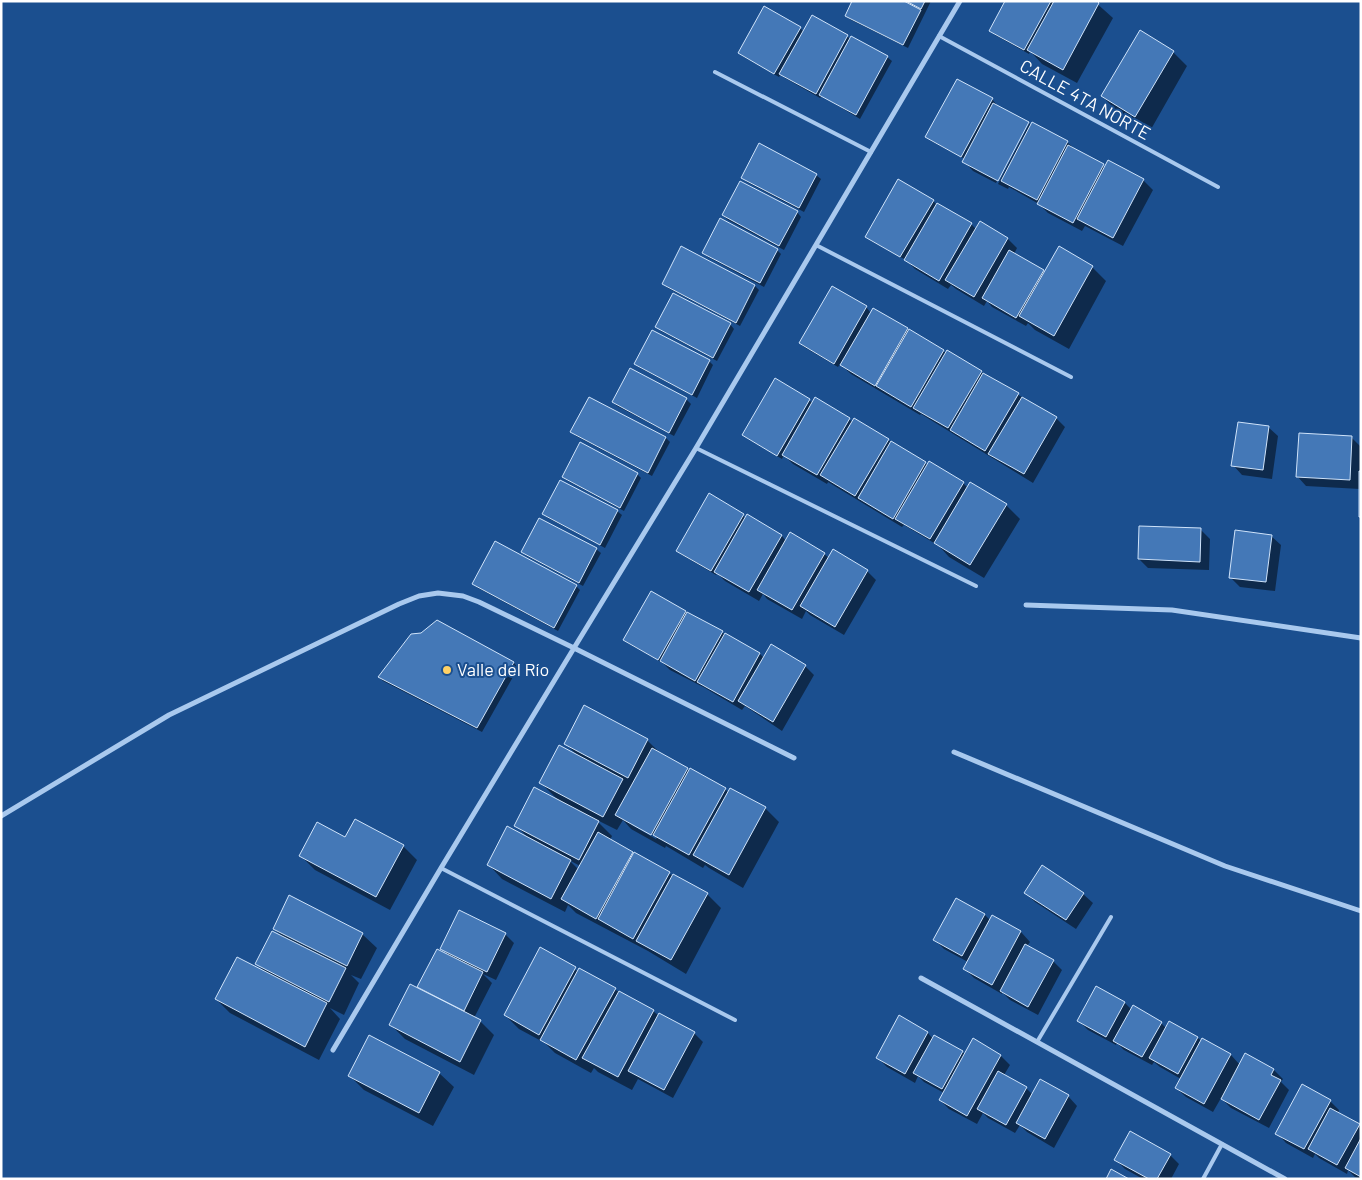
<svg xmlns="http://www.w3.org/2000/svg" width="1362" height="1180" font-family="Barlow,sans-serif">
	<rect width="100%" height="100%" fill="#1b4f8f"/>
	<path fill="#0007" fill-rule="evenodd" d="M 853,1 L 931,1 L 908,48 L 851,20 L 846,16 Z
		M 1007,1 L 1094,1 L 1113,18 L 1077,83 L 1042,64 L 1030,51 L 1029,54 L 995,35 L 991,30 Z
		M 812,17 L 851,39 L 887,57 L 892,61 L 860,119 L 822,96 L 820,98 L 785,78 L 781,74 L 779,77 L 744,57 L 739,53 L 800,28 L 804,32 Z
		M 1140,32 L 1173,52 L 1187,66 L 1150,131 L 1116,110 L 1102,96 Z
		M 992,99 L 996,104 L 995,105 L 1029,123 L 1031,126 L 1067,142 L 1077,151 L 1105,168 L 1108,162 L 1143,180 L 1153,190 L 1123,246 L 1085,226 L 1082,231 L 1048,213 L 1039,204 L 1009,187 L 1008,189 L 998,184 L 1029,124 L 1027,124 L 996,183 L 973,171 L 964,161 L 965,159 L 931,141 L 927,137 Z
		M 816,175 L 821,179 L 804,212 L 747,182 L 743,178 Z
		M 933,201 L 937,205 L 971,224 L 976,229 L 980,222 L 1008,239 L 1017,248 L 1014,254 L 1045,273 L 1059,248 L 1092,267 L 1106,281 L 1069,349 L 1035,330 L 1028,323 L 1026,326 L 992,307 L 987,301 L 984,306 L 956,289 L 951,285 L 948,289 L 915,269 L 906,260 L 871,241 L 867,236 Z
		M 797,212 L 801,217 L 784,250 L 728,220 L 723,215 Z
		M 682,248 L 755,286 L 759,290 L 740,326 L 668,288 L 664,283 Z
		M 777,250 L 781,254 L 764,287 L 708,257 L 703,253 Z
		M 866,307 L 871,313 L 873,309 L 946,353 L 981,372 L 1056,418 L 1065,427 L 1033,483 L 921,414 L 920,415 L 851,374 L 840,364 L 838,367 L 804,347 L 800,343 Z
		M 730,324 L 734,329 L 717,361 L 661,331 L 657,327 Z
		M 709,361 L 713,365 L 697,398 L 640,368 L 635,364 Z
		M 630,369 L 687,400 L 691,404 L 674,436 L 617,406 L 613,402 Z
		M 776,380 L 813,403 L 815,399 L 853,422 L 888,440 L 928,465 L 963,483 L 968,488 L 1006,505 L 1020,519 L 984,578 L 949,557 L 939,546 L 904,525 L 902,527 L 828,482 L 827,484 L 793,464 L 784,455 L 782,459 L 748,439 L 744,435 Z
		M 589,398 L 666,438 L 670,442 L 652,476 L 576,436 L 572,432 Z
		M 1268,427 L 1278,436 L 1272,479 L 1242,475 L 1233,465 Z
		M 1352,438 L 1361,447 L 1360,489 L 1306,486 L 1297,476 Z
		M 637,474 L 641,478 L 624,511 L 568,481 L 563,477 Z
		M 709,495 L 746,518 L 747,516 L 782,536 L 786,541 L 790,534 L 824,554 L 829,558 L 867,571 L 876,580 L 844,635 L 810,615 L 806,611 L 802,619 L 767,599 L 763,594 L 759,601 L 725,581 L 717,573 L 716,575 L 682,555 L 677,551 Z
		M 617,511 L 622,515 L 605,548 L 548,518 L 544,514 Z
		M 1201,530 L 1210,539 L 1209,570 L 1148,568 L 1139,559 Z
		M 1271,536 L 1281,545 L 1275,591 L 1240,587 L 1230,577 Z
		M 596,549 L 601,553 L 583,586 L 527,556 L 522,552 Z
		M 474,584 L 576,586 L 580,590 L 558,631 L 478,588 Z
		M 685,612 L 760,654 L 764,658 L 805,666 L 814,675 L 782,731 L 745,706 L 742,710 L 705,688 L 670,670 L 663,663 L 629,644 L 624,640 Z
		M 437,621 L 514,663 L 518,668 L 482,732 L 383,681 L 379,677 L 422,634 Z
		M 647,740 L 661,754 L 690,771 L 725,789 L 729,793 L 765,808 L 779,822 L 743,888 L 709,868 L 705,865 L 703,868 L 666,846 L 665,848 L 631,829 L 623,820 L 617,830 L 595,819 L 612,836 L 610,840 L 634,855 L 707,894 L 721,908 L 686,974 L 648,951 L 576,913 L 568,905 L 565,912 L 502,879 L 488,864 L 529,839 L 516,825 L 558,800 L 541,783 L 576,754 L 565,743 ZM 632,822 L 657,837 L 656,839 L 632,825 ZM 571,861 L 580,866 L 578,869 L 571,862 Z
		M 346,839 L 403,846 L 417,860 L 390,910 L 315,870 L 301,856 Z
		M 1026,893 L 1083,894 L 1093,903 L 1076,929 L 1035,902 Z
		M 957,900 L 985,915 L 991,921 L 993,917 L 1021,932 L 1030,942 L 1027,946 L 1053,961 L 1062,970 L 1038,1015 L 1010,1000 L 1002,992 L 1002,994 L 974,978 L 965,969 L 968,962 L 944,949 L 935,940 Z
		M 274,929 L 362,934 L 377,948 L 361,979 L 351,975 L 359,983 L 344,1015 L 330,1008 L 340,1019 L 319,1060 L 230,1013 L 216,999 L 265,972 L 257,964 L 283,937 Z
		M 505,934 L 514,943 L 496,980 L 483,974 L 492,983 L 474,1018 L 480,1021 L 494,1035 L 474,1075 L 405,1039 L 391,1025 L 423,991 L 419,987 L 449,956 L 442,948 Z
		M 541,949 L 579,972 L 580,970 L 653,1011 L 659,1016 L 694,1033 L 703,1042 L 673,1098 L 638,1079 L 632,1090 L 598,1072 L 594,1068 L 591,1073 L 555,1053 L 545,1043 L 519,1029 L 505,1015 Z
		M 1125,1003 L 1132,1010 L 1161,1023 L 1166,1028 L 1170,1022 L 1198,1038 L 1202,1041 L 1203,1040 L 1231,1055 L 1240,1065 L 1246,1055 L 1274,1070 L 1283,1079 L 1281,1082 L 1289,1090 L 1269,1128 L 1231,1108 L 1221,1098 L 1213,1112 L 1186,1097 L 1176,1088 L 1181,1079 L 1160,1067 L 1154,1062 L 1152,1065 L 1124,1050 L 1117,1043 L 1116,1045 L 1088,1030 L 1079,1021 Z
		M 900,1017 L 928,1033 L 933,1039 L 962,1052 L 965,1054 L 973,1040 L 1001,1056 L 1010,1065 L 1004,1075 L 1026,1088 L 1033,1095 L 1068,1096 L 1077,1106 L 1054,1148 L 1027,1132 L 1020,1125 L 1015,1133 L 988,1118 L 983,1113 L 977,1124 L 949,1109 L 940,1100 L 944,1093 L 924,1082 L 918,1076 L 915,1083 L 887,1067 L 878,1058 Z
		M 439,1073 L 454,1087 L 433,1126 L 364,1090 L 350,1076 Z
		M 1330,1101 L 1339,1110 L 1338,1113 L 1361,1126 L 1361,1179 L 1355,1177 L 1348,1170 L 1347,1174 L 1319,1158 L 1315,1154 L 1313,1158 L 1286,1143 L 1277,1133 Z
		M 1170,1155 L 1179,1164 L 1171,1179 L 1143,1179 L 1125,1169 L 1116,1160 Z"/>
	<path fill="#4478b7" stroke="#cfe3fa" d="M 852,1 L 904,1 L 921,10 L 903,45 L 845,16 Z
		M 906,1 L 925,1 L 921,9 Z
		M 1005,1 L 1051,1 L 1024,50 L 989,31 Z
		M 1054,1 L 1097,1 L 1099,3 L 1063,70 L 1027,50 Z
		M 764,6 L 801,27 L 774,74 L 738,53 Z
		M 812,15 L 848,35 L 816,94 L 779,74 Z
		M 1140,30 L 1174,51 L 1135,117 L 1101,96 Z
		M 851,36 L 888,56 L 856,115 L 819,95 Z
		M 957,79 L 993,98 L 961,157 L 925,137 Z
		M 993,103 L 1029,122 L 998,181 L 962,162 Z
		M 1032,122 L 1068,141 L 1037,200 L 1001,181 Z
		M 759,143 L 817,174 L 799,208 L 741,178 Z
		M 1068,145 L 1104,164 L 1073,223 L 1037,204 Z
		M 1108,160 L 1144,179 L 1113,238 L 1077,219 Z
		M 898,179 L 934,200 L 900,257 L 865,237 Z
		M 740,181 L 798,211 L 779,246 L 722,215 Z
		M 937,203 L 972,223 L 939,281 L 904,260 Z
		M 720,218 L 778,249 L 760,283 L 702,253 Z
		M 980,221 L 1008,238 L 974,297 L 945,280 Z
		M 681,246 L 755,285 L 736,323 L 662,284 Z
		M 1059,246 L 1093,266 L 1054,336 L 1019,316 Z
		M 1009,250 L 1044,270 L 1016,318 L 982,298 Z
		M 832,286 L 867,306 L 834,364 L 799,343 Z
		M 673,293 L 731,323 L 713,358 L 655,327 Z
		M 873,308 L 908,328 L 875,386 L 840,365 Z
		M 909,329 L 944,350 L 911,407 L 876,386 Z
		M 652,330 L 710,360 L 692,395 L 634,364 Z
		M 947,350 L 982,371 L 948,428 L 913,408 Z
		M 630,368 L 687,398 L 669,433 L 612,402 Z
		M 983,373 L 1019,393 L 985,451 L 950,430 Z
		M 775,378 L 810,399 L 777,456 L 742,435 Z
		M 589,397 L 666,437 L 648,473 L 570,432 Z
		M 815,397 L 850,418 L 817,475 L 782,455 Z
		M 1022,397 L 1057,417 L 1024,474 L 988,454 Z
		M 854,418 L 889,439 L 855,496 L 820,475 Z
		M 1238,422 L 1269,426 L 1263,470 L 1231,466 Z
		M 1299,433 L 1352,436 L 1350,480 L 1296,477 Z
		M 891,441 L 926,462 L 893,519 L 858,498 Z
		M 580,442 L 638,473 L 620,508 L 562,477 Z
		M 929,461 L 964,482 L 930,539 L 895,519 Z
		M 1359,471 L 1361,471 L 1361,517 L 1359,517 Z
		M 560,480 L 618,510 L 600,545 L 542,514 Z
		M 970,482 L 1007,504 L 970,565 L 934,543 Z
		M 709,493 L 744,514 L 711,571 L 676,551 Z
		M 747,514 L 782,535 L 749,592 L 714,572 Z
		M 539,518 L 597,548 L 579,583 L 521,552 Z
		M 1139,526 L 1201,528 L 1200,562 L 1138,559 Z
		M 1235,530 L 1272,535 L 1266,582 L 1229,578 Z
		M 790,532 L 825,553 L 792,610 L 757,590 Z
		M 495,541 L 577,585 L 554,628 L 472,584 Z
		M 833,549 L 868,570 L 835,627 L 800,606 Z
		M 651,591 L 686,611 L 658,660 L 623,640 Z
		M 687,612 L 723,631 L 695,681 L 660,661 Z
		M 437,620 L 514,662 L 477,728 L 378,677 L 411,634 L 421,633 Z
		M 725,633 L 760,653 L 733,702 L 697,682 Z
		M 771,644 L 806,665 L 773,722 L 738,701 Z
		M 584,705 L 648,739 L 628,778 L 564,744 Z
		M 559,745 L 623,779 L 603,817 L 539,783 Z
		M 652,748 L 688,768 L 651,835 L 615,815 Z
		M 690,768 L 726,788 L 689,855 L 653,835 Z
		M 534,787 L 599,821 L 579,860 L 514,826 Z
		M 730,788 L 766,807 L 729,875 L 693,855 Z
		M 355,819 L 404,845 L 376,897 L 299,856 L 317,822 L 345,837 Z
		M 507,826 L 571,860 L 551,899 L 487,865 Z
		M 598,832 L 633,852 L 596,919 L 561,899 Z
		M 634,852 L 670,872 L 633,939 L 598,919 Z
		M 1042,865 L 1084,893 L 1066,920 L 1024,893 Z
		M 673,874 L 708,893 L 671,960 L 636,941 Z
		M 289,895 L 363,933 L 347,966 L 273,929 Z
		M 956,898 L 985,914 L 962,956 L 933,940 Z
		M 459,910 L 506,933 L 487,972 L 440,949 Z
		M 992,915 L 1021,931 L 992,985 L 963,969 Z
		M 272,931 L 346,968 L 329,1002 L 255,964 Z
		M 1025,944 L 1054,960 L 1028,1007 L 1000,991 Z
		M 540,947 L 576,967 L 539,1035 L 504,1015 Z
		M 437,949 L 483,972 L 464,1011 L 417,987 Z
		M 237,957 L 327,1003 L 305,1047 L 215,999 Z
		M 579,968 L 616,988 L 576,1060 L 540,1040 Z
		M 410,984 L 481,1020 L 460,1062 L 389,1025 Z
		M 1096,986 L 1125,1002 L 1106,1037 L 1077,1021 Z
		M 619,991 L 654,1010 L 618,1077 L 582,1058 Z
		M 1133,1005 L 1162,1022 L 1142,1057 L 1113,1041 Z
		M 659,1013 L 695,1032 L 664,1090 L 628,1071 Z
		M 899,1015 L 928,1032 L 905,1074 L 876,1058 Z
		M 1169,1021 L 1198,1037 L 1178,1074 L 1149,1058 Z
		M 369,1035 L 440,1072 L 419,1113 L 348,1076 Z
		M 934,1035 L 963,1051 L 942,1089 L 913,1073 Z
		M 973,1038 L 1001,1055 L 967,1116 L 939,1100 Z
		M 1202,1038 L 1231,1054 L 1204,1104 L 1175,1088 Z
		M 1245,1053 L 1274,1069 L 1271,1075 L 1281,1080 L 1259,1120 L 1221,1099 Z
		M 998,1071 L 1027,1087 L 1006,1125 L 977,1109 Z
		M 1040,1079 L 1069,1095 L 1045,1139 L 1016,1123 Z
		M 1302,1084 L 1331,1100 L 1304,1149 L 1275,1134 Z
		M 1330,1108 L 1360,1124 L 1337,1165 L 1308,1149 Z
		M 1130,1131 L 1171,1154 L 1157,1179 L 1149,1179 L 1114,1160 Z
		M 1361,1138 L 1361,1177 L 1345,1168 Z
		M 1111,1169 L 1129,1179 L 1106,1179 Z"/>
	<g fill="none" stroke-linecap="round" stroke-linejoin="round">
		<path stroke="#a9c9ee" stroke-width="4" d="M 939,36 L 1218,187
			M 715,72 L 871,152
			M 816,245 L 1071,377
			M 696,448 L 976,586
			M 441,868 L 735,1020
			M 1037,1042 L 1111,917
			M 1203,1179 L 1222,1144"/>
		<path stroke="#a9c9ee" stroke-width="5" d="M 1026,605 L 1172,610 L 1361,638
			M 954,752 L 1225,866 L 1361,911
			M 1,816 L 169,715 L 399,604 L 419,596 L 438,593 L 463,596 L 479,602 L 574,648 L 696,448 L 960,1
			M 921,978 L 1285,1179
			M 333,1050 L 441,868 L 574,648 L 794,758"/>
	</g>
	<circle fill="#ffd166" stroke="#1b4f8f" stroke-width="2" cx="447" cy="670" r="5"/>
	<g text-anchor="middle" stroke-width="4" stroke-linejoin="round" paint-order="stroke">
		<g font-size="18" fill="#fff" stroke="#1b4f8f">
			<text transform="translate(1085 100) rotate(29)" y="6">CALLE 4TA NORTE</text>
		</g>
		<g font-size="18" fill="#fff" stroke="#1b4f8f" text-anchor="start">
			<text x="457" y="676">Valle del Río</text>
		</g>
	</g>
	<rect width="1362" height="1180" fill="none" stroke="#ffffff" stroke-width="5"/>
</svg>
